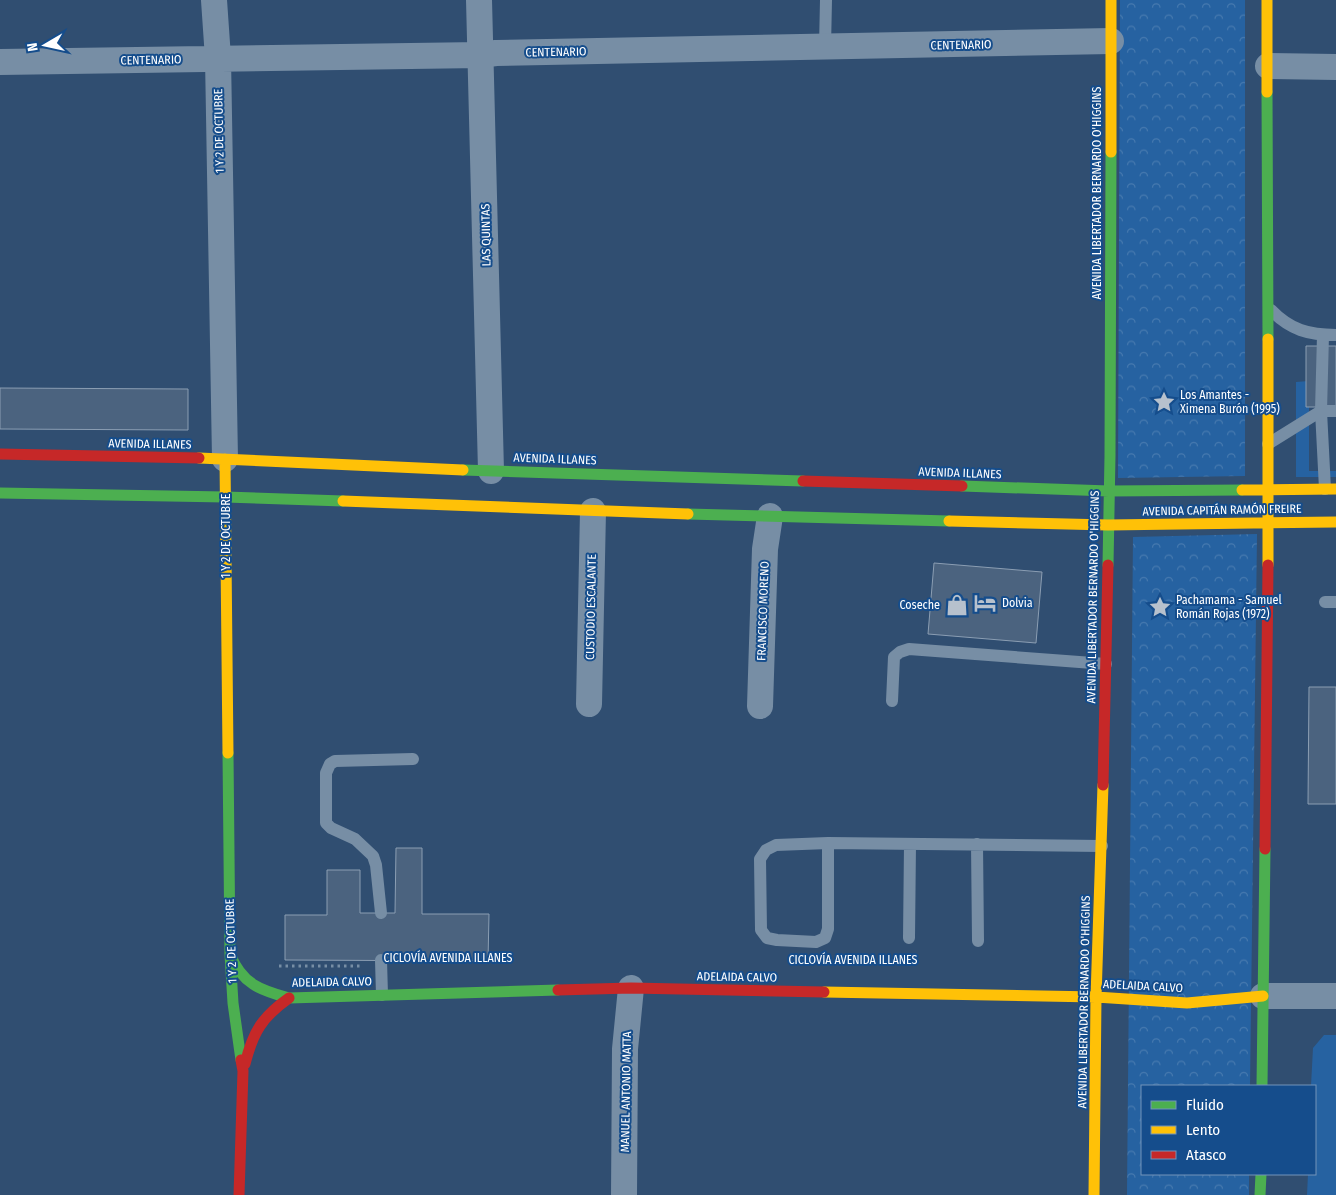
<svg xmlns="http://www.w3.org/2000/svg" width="1336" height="1195" font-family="'Fira Sans Condensed',sans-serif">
	<defs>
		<pattern id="forest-crowns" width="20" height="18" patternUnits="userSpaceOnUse" patternTransform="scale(1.25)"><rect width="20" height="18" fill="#2662a1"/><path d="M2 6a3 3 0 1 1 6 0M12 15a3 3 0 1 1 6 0" fill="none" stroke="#477aaf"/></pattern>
	</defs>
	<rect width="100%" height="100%" fill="#304e71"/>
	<path fill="#2662a1" d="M 1309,381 L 1309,471 L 1336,471 L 1336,477 L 1296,477 L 1296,382 Z
		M 1324,1035 L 1336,1035 L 1336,1195 L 1307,1195 L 1308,1174 L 1315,1174 L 1315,1086 L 1311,1086 L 1313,1048 Z"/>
	<path fill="url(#forest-crowns)" d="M 1120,0 L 1245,0 L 1245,476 L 1118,478 Z
		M 1257,534 L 1250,1086 L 1142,1086 L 1142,1174 L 1249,1174 L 1249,1195 L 1127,1195 L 1133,537 Z"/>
	<path fill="#4b637f" stroke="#8b9eb3" d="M 1306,346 L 1336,346 L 1336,407 L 1306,407 Z
		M 0,388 L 188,389 L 188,430 L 0,429 Z
		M 934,563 L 1042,572 L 1036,643 L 928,634 Z
		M 1309,687 L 1336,687 L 1336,804 L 1308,804 Z
		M 396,848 L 422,848 L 422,914 L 489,914 L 488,961 L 285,960 L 285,915 L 327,915 L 327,870 L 360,870 L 360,913 L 395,913 Z"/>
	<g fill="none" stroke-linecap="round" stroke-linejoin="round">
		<path stroke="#778ea5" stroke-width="3" stroke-dasharray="2.5 4" stroke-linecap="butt" d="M 279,966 L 362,966"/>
		<path stroke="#778ea5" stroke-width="12" d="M 825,47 L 826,0
			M 1271,310 C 1290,330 1309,335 1336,335
			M 1268,444 L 1321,411 L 1323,335
			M 1325,489 L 1321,411 L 1336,411
			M 1325,602 L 1336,602
			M 892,701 L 894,657 L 900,652 L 909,649 L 1106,664
			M 828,843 L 828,929 L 825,938 L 816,942 L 777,940 L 767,938 L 761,930 L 760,859 L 766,850 L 776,845 L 828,843 L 1102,846
			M 977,844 L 978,941
			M 381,913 L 376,865 L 373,856 L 355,839 L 331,828 L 326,823 L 326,773 L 330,764 L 335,761 L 413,759
			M 909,938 L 910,844
			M 381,960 L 382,995"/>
		<path stroke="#778ea5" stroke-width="26" d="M 214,0 L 218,58 L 225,459
			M 479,0 L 491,471
			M 0,62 L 480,55 L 496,53 L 1111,41
			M 1268,66 L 1336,67
			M 589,704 L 593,511
			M 760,706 L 765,549 L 770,516
			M 1263,996 L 1336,996
			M 624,1195 L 625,1049 L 631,988"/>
		<path stroke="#4caf50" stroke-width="11" d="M 1267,92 L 1268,339
			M 463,470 L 803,481
			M 962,486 L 1109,491 L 1242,490
			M 0,493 L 225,497 L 343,501
			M 688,514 L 949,521
			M 1108,565 L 1110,456 L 1111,152
			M 228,753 L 230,954 L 233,1003 L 241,1060
			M 230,954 C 242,984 260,990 289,998 L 558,990
			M 1262,1086 L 1265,849
			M 1260,1195 L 1261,1174"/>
		<path stroke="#ffc107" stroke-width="11" d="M 1267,0 L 1267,92
			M 1111,152 L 1111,0
			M 1268,339 L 1268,565
			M 199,458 L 463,470
			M 225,459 L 228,753
			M 1242,490 L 1336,489
			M 343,501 L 688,514
			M 949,521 L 1108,525 L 1336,522
			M 824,992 L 1096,997 L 1187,1003 L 1263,996
			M 1094,1195 L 1096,997 L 1103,785"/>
		<path stroke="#c62828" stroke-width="11" d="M 0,454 L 199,458
			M 803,481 L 962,486
			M 1103,785 L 1108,565
			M 1265,849 L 1268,565
			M 558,990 L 631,988 L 824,992
			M 245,1064 C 253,1032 262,1017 289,998
			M 239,1195 L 243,1071 L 241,1060"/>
	</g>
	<defs>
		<g id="sight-bare" transform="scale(1.725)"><path d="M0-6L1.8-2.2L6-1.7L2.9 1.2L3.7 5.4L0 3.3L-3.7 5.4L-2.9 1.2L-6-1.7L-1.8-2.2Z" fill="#b7c1cd" stroke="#154d8c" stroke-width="2.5" paint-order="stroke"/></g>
		<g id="hotel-bare" transform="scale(1.725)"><path d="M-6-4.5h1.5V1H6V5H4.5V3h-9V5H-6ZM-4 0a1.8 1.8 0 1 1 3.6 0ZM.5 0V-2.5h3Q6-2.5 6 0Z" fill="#b7c1cd" stroke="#154d8c" stroke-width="2.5" paint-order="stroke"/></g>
		<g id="shop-bare" transform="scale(1.725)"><path d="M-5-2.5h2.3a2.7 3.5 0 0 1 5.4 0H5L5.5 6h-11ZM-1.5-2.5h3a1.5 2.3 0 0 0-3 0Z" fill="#b7c1cd" stroke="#154d8c" stroke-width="2.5" paint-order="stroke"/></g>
	</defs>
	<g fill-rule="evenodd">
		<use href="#sight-bare" x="1164" y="402"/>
		<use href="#hotel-bare" x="985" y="603"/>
		<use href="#shop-bare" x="957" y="605"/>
		<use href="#sight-bare" x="1160" y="607"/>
	</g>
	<g text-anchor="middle" stroke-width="4" stroke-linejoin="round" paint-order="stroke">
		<g font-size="12" fill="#fff" stroke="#154d8c">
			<text transform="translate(961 45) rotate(-1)" y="4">CENTENARIO</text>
			<text transform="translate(556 52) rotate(-1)" y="4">CENTENARIO</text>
			<text transform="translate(151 60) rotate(-1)" y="4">CENTENARIO</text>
			<text transform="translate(219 131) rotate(-91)" y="4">1 Y 2 DE OCTUBRE</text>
			<text transform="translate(1097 193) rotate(-90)" y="4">AVENIDA LIBERTADOR BERNARDO O'HIGGINS</text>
			<text transform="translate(486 235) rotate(-91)" y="4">LAS QUINTAS</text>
			<text transform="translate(150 444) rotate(1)" y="4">AVENIDA ILLANES</text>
			<text transform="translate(555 459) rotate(2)" y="4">AVENIDA ILLANES</text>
			<text transform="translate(960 473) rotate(2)" y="4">AVENIDA ILLANES</text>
			<text transform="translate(1222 510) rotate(-1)" y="4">AVENIDA CAPITÁN RAMÓN FREIRE</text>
			<text transform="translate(226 536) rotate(-90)" y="4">1 Y 2 DE OCTUBRE</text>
			<text transform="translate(1093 597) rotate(-89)" y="4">AVENIDA LIBERTADOR BERNARDO O'HIGGINS</text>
			<text transform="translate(591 607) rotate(-89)" y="4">CUSTODIO ESCALANTE</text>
			<text transform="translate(763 611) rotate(-88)" y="4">FRANCISCO MORENO</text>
			<text transform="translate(231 941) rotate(-92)" y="4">1 Y 2 DE OCTUBRE</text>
			<text x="448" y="962">CICLOVÍA AVENIDA ILLANES</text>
			<text x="853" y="964">CICLOVÍA AVENIDA ILLANES</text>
			<text transform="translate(737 977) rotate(1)" y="4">ADELAIDA CALVO</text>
			<text transform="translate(332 982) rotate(-1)" y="4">ADELAIDA CALVO</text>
			<text transform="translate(1143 986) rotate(3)" y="4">ADELAIDA CALVO</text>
			<text transform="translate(1084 1002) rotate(-89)" y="4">AVENIDA LIBERTADOR BERNARDO O'HIGGINS</text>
			<text transform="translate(626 1092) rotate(-89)" y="4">MANUEL ANTONIO MATTA</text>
		</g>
		<g font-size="12" fill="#fff" stroke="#154d8c" text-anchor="start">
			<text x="1180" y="399">Los Amantes -<tspan x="1180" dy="14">Ximena Burón (1995)</tspan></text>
			<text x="1176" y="604">Pachamama - Samuel<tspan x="1176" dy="14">Román Rojas (1972)</tspan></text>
			<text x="1002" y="607">Dolvia</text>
			<text x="940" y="609" text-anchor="end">Coseche</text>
		</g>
	</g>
	<rect x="1141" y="1085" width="175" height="90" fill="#154d8c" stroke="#7394ba"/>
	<rect x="1151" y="1101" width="25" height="8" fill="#4caf50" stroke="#7394ba"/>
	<text x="1186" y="1110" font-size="15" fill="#ffffff">Fluido</text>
	<rect x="1151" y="1126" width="25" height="8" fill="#ffc107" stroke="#7394ba"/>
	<text x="1186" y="1135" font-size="15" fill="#ffffff">Lento</text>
	<rect x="1151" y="1151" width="25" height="8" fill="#c62828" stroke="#7394ba"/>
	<text x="1186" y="1160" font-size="15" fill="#ffffff">Atasco</text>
	<g transform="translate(45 45) rotate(261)" stroke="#154d8c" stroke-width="4" paint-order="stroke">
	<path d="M0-4L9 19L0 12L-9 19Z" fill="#ffffff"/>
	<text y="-8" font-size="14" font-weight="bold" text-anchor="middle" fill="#ffffff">N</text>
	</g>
</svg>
